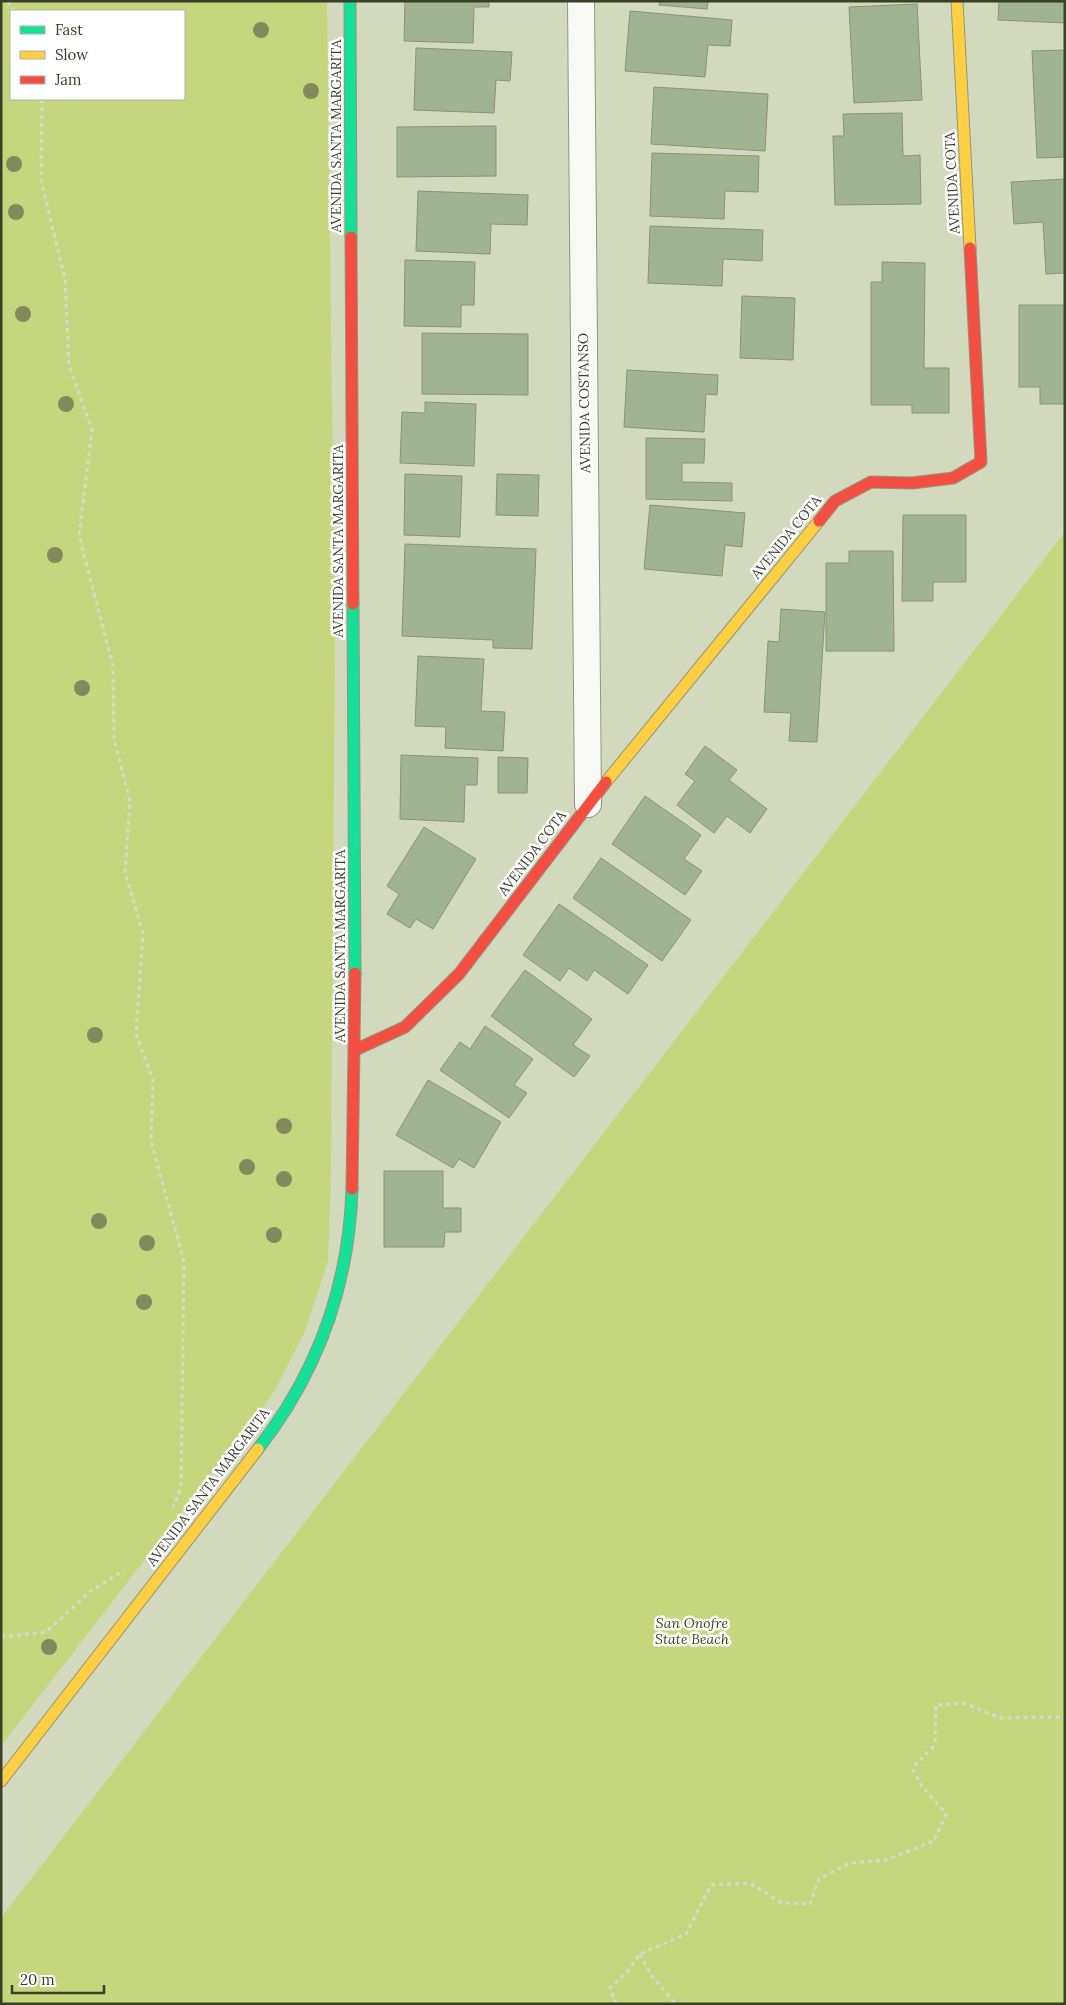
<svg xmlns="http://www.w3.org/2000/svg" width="1066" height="2005" font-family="Lora,serif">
	<rect width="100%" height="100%" fill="#d3d9bc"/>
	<path fill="#c6d67d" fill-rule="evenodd" d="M 1,1 L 327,1 L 335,642 L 331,1172 L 328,1261 L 305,1331 L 274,1392 L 1,1746 ZM 184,11 L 184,99 L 11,99 L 11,11 Z
		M 1065,532 L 1065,2004 L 1,2004 L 1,1918 Z"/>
	<path fill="#a1b491" stroke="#89927d" d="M 405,1 L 489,1 L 489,7 L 474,7 L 473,43 L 404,41 Z
		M 660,1 L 708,1 L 707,9 L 659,5 Z
		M 999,1 L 1065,1 L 1065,23 L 998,20 Z
		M 917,4 L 922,100 L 854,103 L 849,7 Z
		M 630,11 L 732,20 L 730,46 L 708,45 L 705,77 L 625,71 Z
		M 416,48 L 512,52 L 510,81 L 496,80 L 494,113 L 414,110 Z
		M 1065,50 L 1065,157 L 1037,158 L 1032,51 Z
		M 654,87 L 768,94 L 765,151 L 651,144 Z
		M 902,113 L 903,156 L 920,155 L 921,204 L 835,205 L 833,136 L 844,136 L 843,114 Z
		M 496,126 L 496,176 L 397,177 L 397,127 Z
		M 652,153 L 759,156 L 758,192 L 725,191 L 724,219 L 650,216 Z
		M 1065,179 L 1065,273 L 1046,274 L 1043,222 L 1014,224 L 1011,182 Z
		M 418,191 L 528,195 L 527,225 L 491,224 L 490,254 L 416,251 Z
		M 650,226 L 763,230 L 762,261 L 723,259 L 722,286 L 648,283 Z
		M 405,260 L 475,262 L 474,305 L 461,305 L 461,327 L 404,326 Z
		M 882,262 L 925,263 L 924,368 L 949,368 L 949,413 L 912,413 L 912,405 L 871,405 L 871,282 L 882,282 Z
		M 742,296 L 795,298 L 793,360 L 740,358 Z
		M 1019,305 L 1065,305 L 1065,404 L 1040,404 L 1040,387 L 1019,387 Z
		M 422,333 L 528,334 L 528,395 L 422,394 Z
		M 627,370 L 718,375 L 717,395 L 706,394 L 704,432 L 624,427 Z
		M 425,402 L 476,404 L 474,466 L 400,463 L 402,412 L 425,413 Z
		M 646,438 L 705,439 L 704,463 L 682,463 L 682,482 L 732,483 L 732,501 L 646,499 Z
		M 405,474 L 462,476 L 460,537 L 404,535 Z
		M 497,474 L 539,475 L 538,516 L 496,515 Z
		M 650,505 L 745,513 L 742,547 L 725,545 L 722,576 L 644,569 Z
		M 903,515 L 966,515 L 966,582 L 933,582 L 933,601 L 902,601 Z
		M 405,544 L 536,549 L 532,649 L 493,648 L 493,640 L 402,636 Z
		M 849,551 L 893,551 L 894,651 L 826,651 L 826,563 L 849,563 Z
		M 781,609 L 825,612 L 817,742 L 789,741 L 791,713 L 764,712 L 768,641 L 779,642 Z
		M 418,656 L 484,659 L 481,711 L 505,712 L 503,751 L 445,748 L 446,727 L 415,726 Z
		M 705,746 L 737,770 L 729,780 L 767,809 L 750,833 L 727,816 L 714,833 L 677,805 L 695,781 L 685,774 Z
		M 401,755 L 478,758 L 477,785 L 465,785 L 464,822 L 400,819 Z
		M 498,757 L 528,758 L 527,793 L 498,793 Z
		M 645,796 L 701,835 L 684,859 L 702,871 L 685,895 L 612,844 Z
		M 424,827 L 476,859 L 433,929 L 416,919 L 410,928 L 387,914 L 399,894 L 387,886 Z
		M 601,858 L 691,920 L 662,961 L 573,898 Z
		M 559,904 L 648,965 L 628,994 L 594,970 L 587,981 L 569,968 L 560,981 L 523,955 Z
		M 525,970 L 592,1019 L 573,1045 L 590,1056 L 574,1077 L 491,1016 Z
		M 485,1026 L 533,1059 L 514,1085 L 527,1093 L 509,1118 L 440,1070 L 460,1042 L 470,1049 Z
		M 428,1080 L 501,1122 L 474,1168 L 459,1159 L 453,1168 L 396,1135 Z
		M 384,1171 L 443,1171 L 443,1208 L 461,1208 L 461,1232 L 445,1232 L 444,1247 L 384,1247 Z"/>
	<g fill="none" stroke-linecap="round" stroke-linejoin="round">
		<g stroke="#929680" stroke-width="28">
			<path id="street" d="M 581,1 L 588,804"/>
		</g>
		<g stroke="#929680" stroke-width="13">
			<path id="fast" d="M 350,1 L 351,237
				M 353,604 L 355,973
				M 258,1449 C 318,1372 349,1287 352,1189"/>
		</g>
		<g stroke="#929680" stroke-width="13">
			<path id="slow" d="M 957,1 L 970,248
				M 606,782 L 819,521
				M 1,1781 L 258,1449"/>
		</g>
		<g stroke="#929680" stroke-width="13">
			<path id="jam" d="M 351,237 L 353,604
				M 819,521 L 835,501 L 871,482 L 912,483 L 953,478 L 981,462 L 970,248
				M 355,1050 L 405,1027 L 459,974 L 606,782
				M 352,1189 L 355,973"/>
		</g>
		<path stroke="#d8dad0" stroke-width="3" stroke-dasharray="4 4" stroke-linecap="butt" d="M 8,1 L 13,11
			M 42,99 L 41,181 L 65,279 L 69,366 L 92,429 L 79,536 L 113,666 L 114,738 L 130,801 L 125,873 L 143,933 L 136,1034 L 153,1080 L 151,1141 L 184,1262 L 181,1488 L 173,1507
			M 1,1637 L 46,1632 L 91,1591 L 124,1570
			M 640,1954 L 651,1975 L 676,2004
			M 616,2004 L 610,1988 L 628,1971 L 640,1954 L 686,1934 L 711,1885 L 750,1883 L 782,1903 L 810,1904 L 819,1879 L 849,1863 L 886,1860 L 934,1841 L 946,1814 L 921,1785 L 912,1768 L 935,1745 L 936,1705 L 963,1703 L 1001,1718 L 1065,1717"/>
		<use href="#street" stroke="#f8f9f5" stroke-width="26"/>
		<use href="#fast" stroke="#16e098" stroke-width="11"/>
		<use href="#slow" stroke="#ffcf43" stroke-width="11"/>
		<use href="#jam" stroke="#f24e42" stroke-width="11"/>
	</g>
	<g fill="#828a5d">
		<circle cx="261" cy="30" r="8"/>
		<circle cx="311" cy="91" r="8"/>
		<circle cx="14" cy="164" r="8"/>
		<circle cx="16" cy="212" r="8"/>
		<circle cx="23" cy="314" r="8"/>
		<circle cx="66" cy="404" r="8"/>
		<circle cx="55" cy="555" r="8"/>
		<circle cx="82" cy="688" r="8"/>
		<circle cx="95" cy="1035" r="8"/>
		<circle cx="284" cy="1126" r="8"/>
		<circle cx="247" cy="1167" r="8"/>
		<circle cx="284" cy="1179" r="8"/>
		<circle cx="99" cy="1221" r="8"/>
		<circle cx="274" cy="1235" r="8"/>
		<circle cx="147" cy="1243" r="8"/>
		<circle cx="144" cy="1302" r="8"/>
		<circle cx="49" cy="1647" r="8"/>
	</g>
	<g text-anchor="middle" stroke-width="5" stroke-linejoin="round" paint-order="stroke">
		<g font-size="14" fill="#3a3f29" stroke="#fff">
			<text transform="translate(336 136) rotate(-90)" y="5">AVENIDA SANTA MARGARITA</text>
			<text transform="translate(952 183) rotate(-93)" y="5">AVENIDA COTA</text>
			<text transform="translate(584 403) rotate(-91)" y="5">AVENIDA COSTANSO</text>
			<text transform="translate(786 537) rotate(-51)" y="5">AVENIDA COTA</text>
			<text transform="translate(338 541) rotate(-90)" y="5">AVENIDA SANTA MARGARITA</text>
			<text transform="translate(532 853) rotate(-53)" y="5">AVENIDA COTA</text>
			<text transform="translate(340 946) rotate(-90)" y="5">AVENIDA SANTA MARGARITA</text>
			<text transform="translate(208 1487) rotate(-53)" y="5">AVENIDA SANTA MARGARITA</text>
		</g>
		<g font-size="14" font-style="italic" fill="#404a10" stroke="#fff">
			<text x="692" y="1628">San Onofre<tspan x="692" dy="16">State Beach</tspan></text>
		</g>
	</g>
	<rect width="1066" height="2005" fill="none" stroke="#3a3f29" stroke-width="5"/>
	<rect x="10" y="10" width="175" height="90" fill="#ffffff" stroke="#b0b2a9"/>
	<rect x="20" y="26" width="25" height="8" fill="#16e098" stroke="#b0b2a9"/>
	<text x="55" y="35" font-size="15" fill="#3a3f29">Fast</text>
	<rect x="20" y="51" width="25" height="8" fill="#ffcf43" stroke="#b0b2a9"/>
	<text x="55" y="60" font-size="15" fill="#3a3f29">Slow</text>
	<rect x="20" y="76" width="25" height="8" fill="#f24e42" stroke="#b0b2a9"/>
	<text x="55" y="85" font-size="15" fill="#3a3f29">Jam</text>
	<path d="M12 1985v8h92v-8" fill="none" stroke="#3a3f29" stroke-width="2.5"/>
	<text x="20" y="1985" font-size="15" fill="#3a3f29" stroke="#ffffff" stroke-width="4" paint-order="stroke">20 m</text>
</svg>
